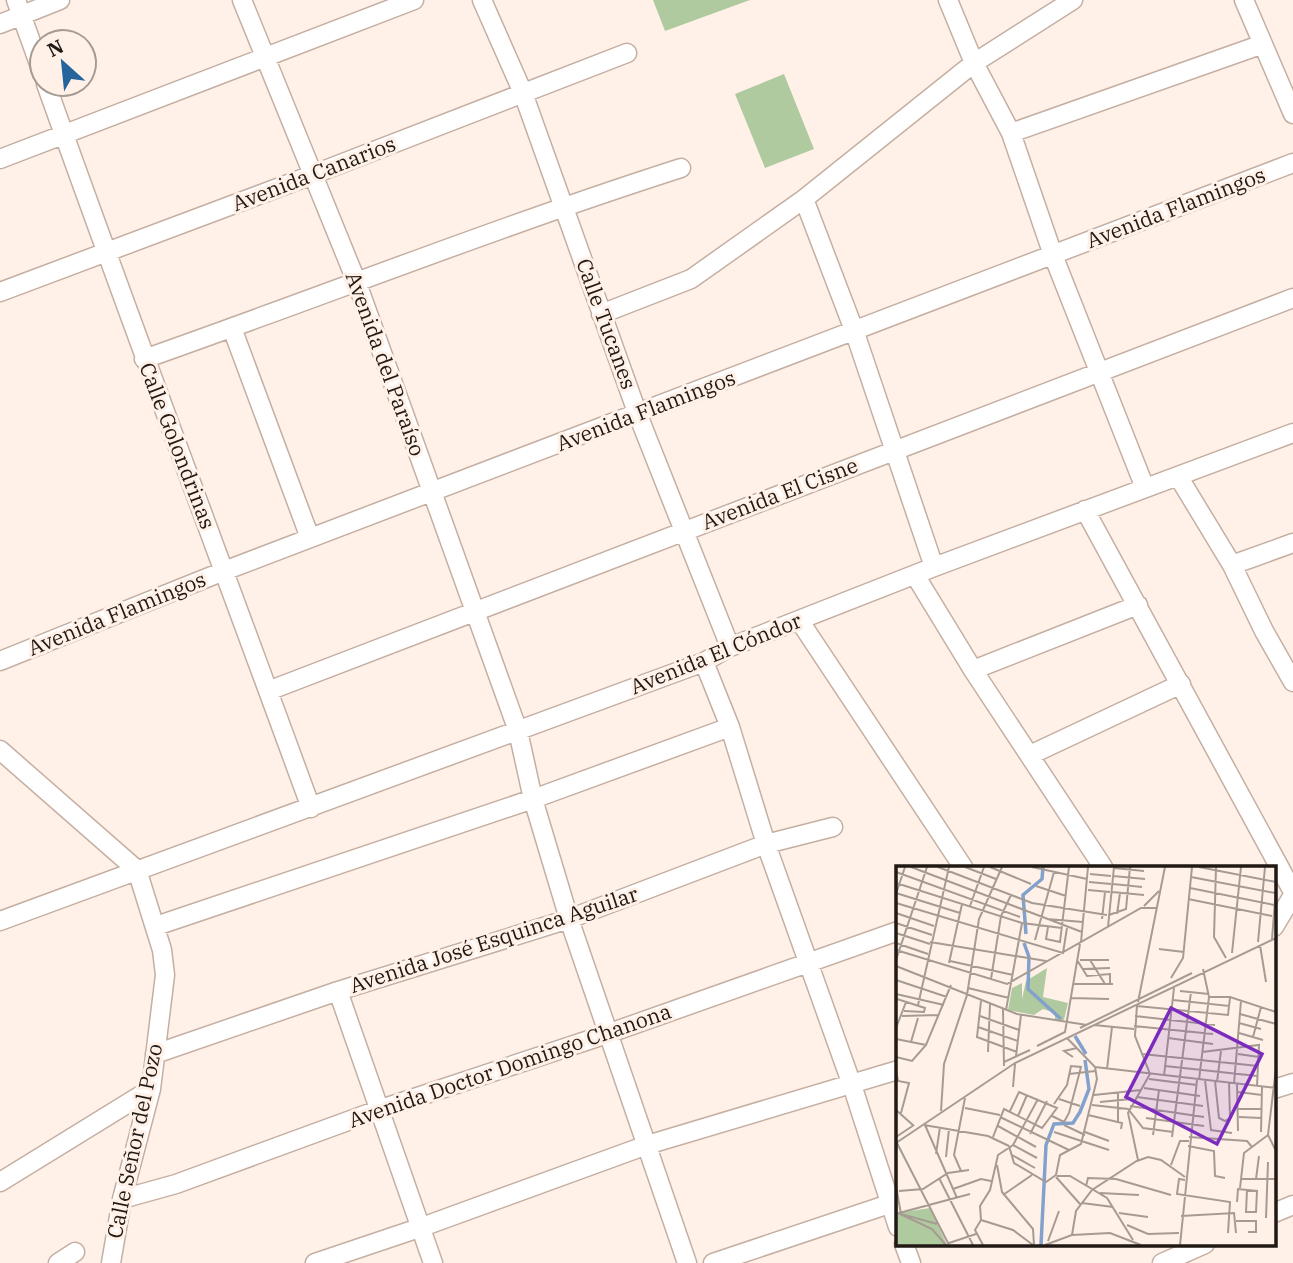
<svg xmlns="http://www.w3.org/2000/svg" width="1293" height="1263" font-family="'IBM Plex Serif',serif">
	<rect width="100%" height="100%" fill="#fff1e8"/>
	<path fill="#b0ca9f" d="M 653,0 L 750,0 L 665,31 Z
		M 784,74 L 814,149 L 765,168 L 735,94 Z"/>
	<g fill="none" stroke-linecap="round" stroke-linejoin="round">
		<g stroke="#c5afa2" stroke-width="21">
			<path id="minor" d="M 16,0 L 42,72
				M 242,0 L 357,283 L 518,731 L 533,799 L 569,919 L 687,1263
				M 482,0 L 523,93 L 638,415 L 730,647
				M 948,0 L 974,63 L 1011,133 L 1053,255 L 1145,488
				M 1244,0 L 1293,114
				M 0,24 L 60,0
				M 46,84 C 132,326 223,567 311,808
				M 1011,133 L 1263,44
				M 0,159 L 414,0
				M 804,199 L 854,330 L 934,567
				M 0,292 L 312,175 L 627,53
				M 601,314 L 691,279 L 804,199 L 974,63 L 1073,0
				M 232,328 L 310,538
				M 144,359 C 323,296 500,226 681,168
				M 1178,476 L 1232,565 L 1264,631 L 1293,682
				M 1085,510 L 1293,892
				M 1232,565 L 1293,543
				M 915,575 L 973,670 L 1103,867
				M 799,620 L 963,867
				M 0,661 L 224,571 L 1293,163
				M 704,662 L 730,727 L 766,844 L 852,1085 L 898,1227
				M 973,670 L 1138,605
				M 268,691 L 1293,298
				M 0,750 L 137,870 L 162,950 L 165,975 L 151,1089 L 122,1199 L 111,1263
				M 1030,755 L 1181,684
				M 0,921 L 704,662 L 730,647 L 934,567 L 1293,433
				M 156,926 L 533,799 L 730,727
				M 1274,927 L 1293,895
				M 338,991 L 433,1263
				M 155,1054 L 338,991 L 569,919 L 766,844 L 833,827
				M 1274,1089 L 1293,1083
				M 0,1182 L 151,1089
				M 122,1199 L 176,1184 L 378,1110 L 607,1034 L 898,931
				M 1274,1213 L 1293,1205
				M 904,1244 L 911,1263
				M 58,1263 L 75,1252
				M 315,1263 L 422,1227 L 647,1145 L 898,1070
				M 713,1263 L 898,1201
				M 1162,1263 L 1205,1244"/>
		</g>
		<use href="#minor" stroke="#fff" stroke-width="18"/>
	</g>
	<g text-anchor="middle" stroke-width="6" stroke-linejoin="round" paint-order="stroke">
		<g font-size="21" fill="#211914" stroke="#fff1e8">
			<text transform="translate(314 174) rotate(-21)" y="7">Avenida Canarios</text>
			<text transform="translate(1176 208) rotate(-21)" y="7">Avenida Flamingos</text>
			<text transform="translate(606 324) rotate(70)" y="7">Calle Tucanes</text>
			<text transform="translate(385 364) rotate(70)" y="7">Avenida del Paraíso</text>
			<text transform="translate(646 411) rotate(-21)" y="7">Avenida Flamingos</text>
			<text transform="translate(177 446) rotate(69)" y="7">Calle Golondrinas</text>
			<text transform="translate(780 494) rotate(-21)" y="7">Avenida El Cisne</text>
			<text transform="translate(117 614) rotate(-22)" y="7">Avenida Flamingos</text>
			<text transform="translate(716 654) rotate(-22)" y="7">Avenida El Cóndor</text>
			<text transform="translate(494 940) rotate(-18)" y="7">Avenida José Esquinca Aguilar</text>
			<text transform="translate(510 1066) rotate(-19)" y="7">Avenida Doctor Domingo Chanona</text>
			<text transform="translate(135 1141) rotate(-78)" y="7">Calle Señor del Pozo</text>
		</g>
	</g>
	<g transform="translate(896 866)">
		<rect width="380" height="380" fill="#fff1e8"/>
		<path d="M 151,102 L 147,131 L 172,137 L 168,154 L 159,154 L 159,147 L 147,143 L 138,149 L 112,144 L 116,122 L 126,117 L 126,133 L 130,115 ZM 0,302 L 2,347 L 34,342 L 51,379 L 0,379 Z" fill="#b0ca9f"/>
		<path fill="none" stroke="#82a1cc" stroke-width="3.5" d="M 130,68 L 127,29 L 146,13 L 147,1M 128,77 L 133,91 L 132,123 L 165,153M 179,170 L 190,188M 145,379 L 150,279 L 158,258 L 177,257 L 184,246 L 193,223 L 189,194"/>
		<path fill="none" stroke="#a69b93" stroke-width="2" d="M 15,1 L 186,66M 42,1 L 136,37 L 211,49M 69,1 L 100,13M 94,1 L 135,18M 136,1 L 191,13M 303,1 L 380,16M 320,1 L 318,71 L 330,92M 218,2 L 248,5M 0,6 L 124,51M 194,8 L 215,10M 217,10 L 249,13M 295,11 L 379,27M 193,16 L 215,18M 0,17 L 126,57 L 166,62M 217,18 L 246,21M 140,20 L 170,30M 294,22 L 378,39M 192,24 L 214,26M 216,26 L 248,29M 0,27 L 64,47M 0,28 L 9,1M 292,33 L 376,50M 0,37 L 167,87 L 171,62M 74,40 L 88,1M 248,40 L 263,25M 0,47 L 38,60M 221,48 L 224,27M 213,49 L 230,43 L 234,1M 151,53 L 187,56M 206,53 L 209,26M 0,57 L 36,69M 152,61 L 150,73 L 164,76 L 173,1M 212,61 L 218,1M 0,67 L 34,78M 376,73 L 380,22M 139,74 L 158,6M 34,76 L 150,95M 185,76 L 192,1M 362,76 L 369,1M 0,77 L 32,88M 364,79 L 370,116M 263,83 L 288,86M 0,84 L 111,118 L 245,42 L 261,42M 336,87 L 345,1M 0,94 L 31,1M 181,94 L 191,110 L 214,108 L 214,118M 184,94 L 213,94M 194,94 L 209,118M 54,95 L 117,109M 53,97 L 66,38M 0,100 L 121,148 L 191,159M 187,103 L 214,102M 307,103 L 313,131 L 334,131 L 380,146M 275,112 L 287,92 L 296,1M 95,113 L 105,50 L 115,29M 0,114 L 51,131M 177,118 L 217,118M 72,122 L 113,132M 284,125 L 313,128M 0,128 L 48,139M 175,132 L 213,133M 1,133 L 29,142 L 28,146 L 8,145M 277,134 L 333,140 L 334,132M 85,135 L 81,171 L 121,186M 242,136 L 269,1M 22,139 L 53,1M 241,140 L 332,149 L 333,140M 107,143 L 108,200M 110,144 L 126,57M 344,148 L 380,158M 6,150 L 42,149M 84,150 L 123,164M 239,150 L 319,159M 343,157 L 365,163M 198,159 L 238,163M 238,160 L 317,168M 82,161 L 122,175M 0,162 L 10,136M 184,162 L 296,107M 343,167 L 367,174M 357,171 L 365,141M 272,172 L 317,178M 0,173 L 30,179M 15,176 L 22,152M 141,180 L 169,166 L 184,78M 92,186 L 94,138M 306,186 L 363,179 L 361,220M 246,188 L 362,200M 342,188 L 363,191M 120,190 L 125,149M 0,191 L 16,195 L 30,179 L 55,119M 177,191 L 168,185 L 181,182M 108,196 L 134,184M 269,200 L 361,210M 199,201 L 380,222M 380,202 L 372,269 L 380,285M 211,203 L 216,161M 0,204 L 2,215 L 13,217 L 5,247M 173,208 L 199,205M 268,210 L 278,122M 253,213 L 301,219M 303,214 L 313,131M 309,214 L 315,264 L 336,267M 319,215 L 323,252 L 329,255 L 334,252 L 333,217M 321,216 L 325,185M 338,218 L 345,135M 341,218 L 342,265M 117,221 L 119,198M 248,222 L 304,230M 342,226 L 366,229M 198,229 L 245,224M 241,231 L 307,240M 163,233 L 184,240M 204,236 L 235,233M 196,239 L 232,243 L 247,262 L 277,266M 234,240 L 308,251M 69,242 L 104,249M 342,243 L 365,243M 0,244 L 18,260M 45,245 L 48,198 L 71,129 L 83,53 L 106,1M 192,249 L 226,257 L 225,263M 122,250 L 131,229M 156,250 L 168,256 L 173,247 L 185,201 L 175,200 L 171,219 L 158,238M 104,251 L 173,284M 343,251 L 365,252M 250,252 L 308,260M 222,257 L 222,226M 28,259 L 92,270 L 113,280M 29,259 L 61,332M 168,259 L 189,269M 102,260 L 140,281M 158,266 L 213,284M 189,266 L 213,275M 365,266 L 366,221M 134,268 L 151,235M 257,269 L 263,224M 0,271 L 18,259M 97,271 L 108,243 L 146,262 L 161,242 L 123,226 L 114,245M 276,271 L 295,126M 293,271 L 351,275 L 356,281M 0,277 L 119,197 L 380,72M 1,277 L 53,379M 117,279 L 141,292M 113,280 L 118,297 L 150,316 L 160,309 L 164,289 L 185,278 L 201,213 L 199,201 L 171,172M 292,280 L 318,285 L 319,310 L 329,312M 40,288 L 44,261M 116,289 L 139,302M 50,291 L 53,263M 241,295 L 252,291 L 265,294 L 289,311M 101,299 L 106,326 L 137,363 L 138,379M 275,299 L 284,275 L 293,275M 65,305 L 58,289 L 69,232M 161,310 L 174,310 L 211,332 L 237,374M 160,311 L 184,338M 43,312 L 77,379M 345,313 L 380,313M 360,313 L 363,290M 289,314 L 283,313 L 281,328 L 334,336 L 332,367M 0,320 L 5,348 L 41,358M 190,320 L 192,312 L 220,313 L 275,329M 344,322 L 348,287 L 372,269M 57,323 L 85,313 L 95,315M 3,325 L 27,323 L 52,307 L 73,304M 204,327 L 243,329M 107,329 L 136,309M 341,336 L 342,323 L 361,325 L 360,346 L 350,346 L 351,324M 186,337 L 217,341M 0,346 L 36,363 L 50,379M 3,347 L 74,328M 223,347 L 252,351M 285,350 L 338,347 L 340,367M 370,352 L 372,296M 85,354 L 84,340 L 94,324 L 102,289 L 117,279 L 142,233M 85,354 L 117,364 L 137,379M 85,354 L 79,364 L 87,379M 340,355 L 360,355 L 360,366 L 352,366M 231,359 L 252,368 L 283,367M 176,369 L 214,367 L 245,379M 152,375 L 163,345M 53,377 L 80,368M 149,379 L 176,369 L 180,345 L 196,324 L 242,294 L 232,247 L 254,208 L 239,170 L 241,139M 284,379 L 301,214"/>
		<path fill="#7b2cbf" fill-opacity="0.15" stroke="#7b2cbf" stroke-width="3.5" d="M 275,142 L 366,188 L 321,278 L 230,231 Z"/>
		<rect width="380" height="380" fill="none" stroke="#211914" stroke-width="3.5"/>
	</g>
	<g transform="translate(63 63) rotate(333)"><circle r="33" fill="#fff1e8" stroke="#a69b93" stroke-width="2"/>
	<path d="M0-5L12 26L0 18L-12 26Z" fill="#26659b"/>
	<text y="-10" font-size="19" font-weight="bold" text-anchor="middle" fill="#211914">N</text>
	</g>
</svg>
